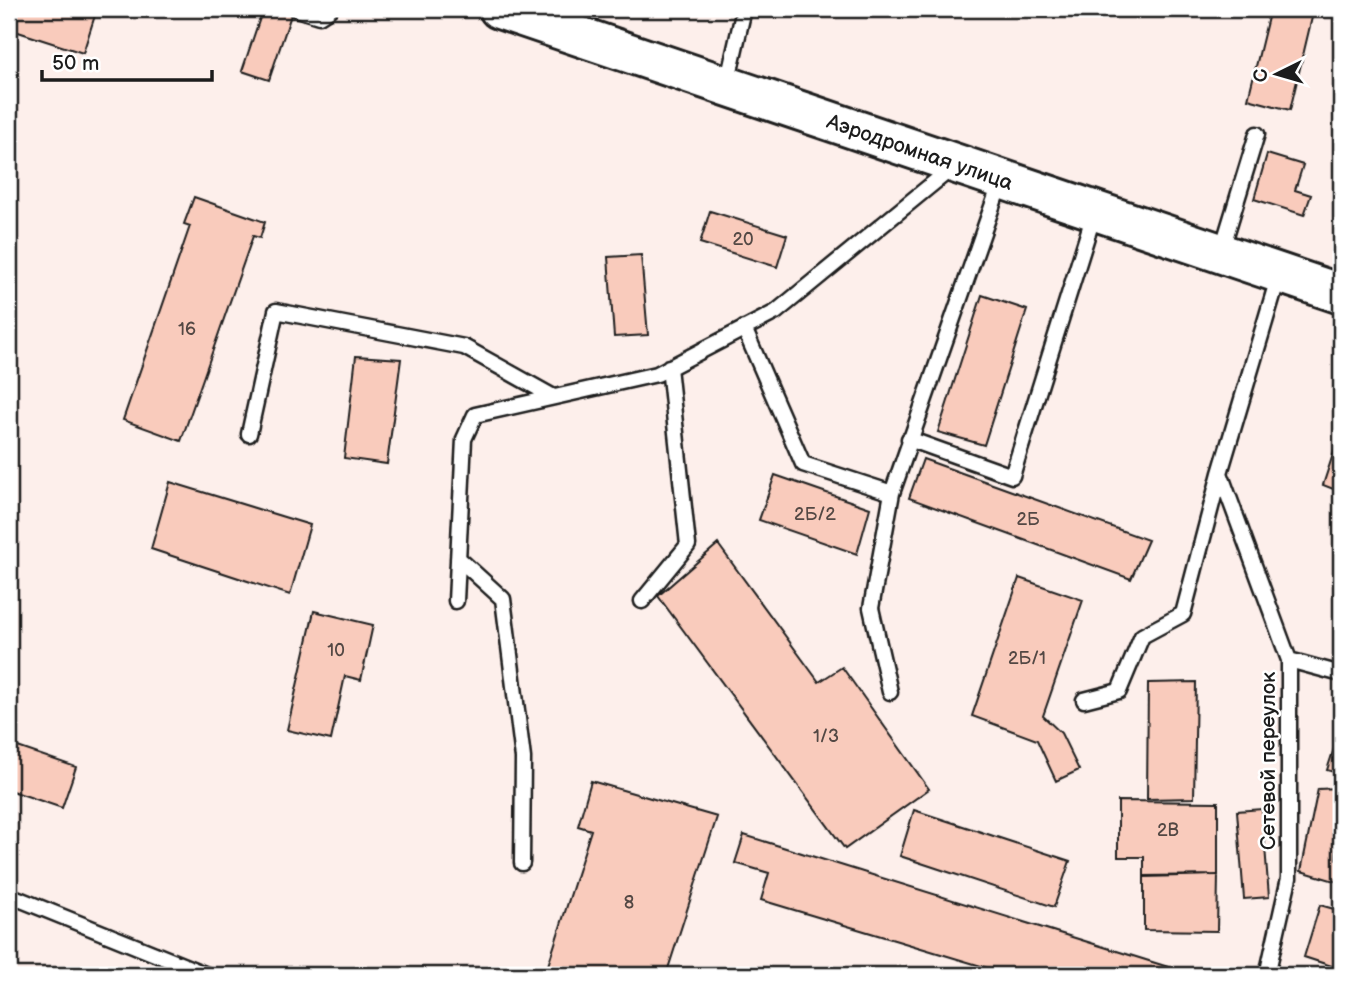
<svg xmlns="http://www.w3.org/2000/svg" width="1350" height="984" font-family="'Balsamiq Sans',sans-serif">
	<rect width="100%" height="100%" fill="#fdefeb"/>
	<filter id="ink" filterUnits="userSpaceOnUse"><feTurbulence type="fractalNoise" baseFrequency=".0143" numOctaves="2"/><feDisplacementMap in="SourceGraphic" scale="14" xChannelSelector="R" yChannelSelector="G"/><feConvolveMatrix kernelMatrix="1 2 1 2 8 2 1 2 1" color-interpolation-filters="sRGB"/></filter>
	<g filter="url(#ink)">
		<path fill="#f9cbbc" stroke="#1c1c1c" stroke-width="2" d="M 15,9 L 97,9 L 83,53 L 9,29 Z
			M 263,9 L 293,9 L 269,80 L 242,71 Z
			M 1270,9 L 1314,9 L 1290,110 L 1248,99 Z
			M 1267,154 L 1303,165 L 1295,190 L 1311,195 L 1304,215 L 1254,199 Z
			M 194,197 L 265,222 L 260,238 L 253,236 L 181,441 L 123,420 L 190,226 L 184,224 Z
			M 710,211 L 787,235 L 777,267 L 700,243 Z
			M 641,255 L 648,335 L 614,337 L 608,257 Z
			M 982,295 L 1027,310 L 984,445 L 938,432 Z
			M 356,356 L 401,359 L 387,464 L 344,458 Z
			M 1341,430 L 1341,492 L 1323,485 Z
			M 923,459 L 1148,540 L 1131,579 L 909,498 Z
			M 775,475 L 870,508 L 857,554 L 759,520 Z
			M 170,482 L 310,525 L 290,595 L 151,549 Z
			M 718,544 L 819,682 L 842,667 L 929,789 L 845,849 L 658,596 Z
			M 1019,578 L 1083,600 L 1043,716 L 1061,733 L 1079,770 L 1056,781 L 1037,740 L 972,716 Z
			M 314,611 L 373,625 L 361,680 L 345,676 L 331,740 L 287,730 Z
			M 1196,682 L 1194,798 L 1147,799 L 1148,683 Z
			M 1341,727 L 1341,774 L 1327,770 Z
			M 9,744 L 76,767 L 62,808 L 9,790 Z
			M 591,781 L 717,817 L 666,975 L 545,975 L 591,830 L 578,826 Z
			M 1339,788 L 1336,859 L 1341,860 L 1341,883 L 1301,871 L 1318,789 Z
			M 1118,801 L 1218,802 L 1218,875 L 1144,876 L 1144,857 L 1118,857 Z
			M 1262,809 L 1269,897 L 1244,899 L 1237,811 Z
			M 914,810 L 1070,861 L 1054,907 L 900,856 Z
			M 744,835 L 1194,975 L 1011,975 L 761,900 L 769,873 L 735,863 Z
			M 1218,875 L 1217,931 L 1144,930 L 1144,877 Z
			M 1320,905 L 1341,911 L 1341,969 L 1304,957 Z"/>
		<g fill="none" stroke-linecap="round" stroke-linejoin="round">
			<g stroke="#1c1c1c" stroke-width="19">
				<path id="lane" d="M 296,9 L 319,16 L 330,9
					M 727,84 L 744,9
					M 1221,252 L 1257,134
					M 744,328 L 803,464 L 892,493 L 1001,181
					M 249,434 L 276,311 L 464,347 L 552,396
					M 909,439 L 1012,476 L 1095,211
					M 1220,473 L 1289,660 L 1289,878 L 1267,975
					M 458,558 L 503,599 L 523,758 L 522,863
					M 456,601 L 464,439 L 475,415 L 657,374 L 776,312 L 953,167
					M 642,601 L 688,545 L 669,367
					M 1289,660 L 1341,674
					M 890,692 L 871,608 L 892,493
					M 1084,700 L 1119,691 L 1142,636 L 1183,614 L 1220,473 L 1279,275
					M 9,895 L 207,975"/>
			</g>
			<g stroke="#1c1c1c" stroke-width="44">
				<path id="secondary" d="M 499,9 L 1341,294"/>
			</g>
			<use href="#lane" stroke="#fff" stroke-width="14"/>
			<use href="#secondary" stroke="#fff" stroke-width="38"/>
		</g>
	</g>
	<g text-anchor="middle" stroke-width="5" stroke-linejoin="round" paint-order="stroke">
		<g font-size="18" fill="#534844">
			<text x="743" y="245">20</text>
			<text x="187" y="335">16</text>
			<text x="815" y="520">2Б/2</text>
			<text x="1028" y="525">2Б</text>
			<text x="336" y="656">10</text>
			<text x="1027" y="664">2Б/1</text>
			<text x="826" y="742">1/3</text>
			<text x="1168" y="836">2В</text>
			<text x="629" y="908">8</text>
		</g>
		<g font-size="21" fill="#1c1c1c" stroke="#fff">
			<text transform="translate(920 152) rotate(19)" y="7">Аэродромная улица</text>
			<text transform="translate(1268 761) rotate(-90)" y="7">Сетевой переулок</text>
		</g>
	</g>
	<rect width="1350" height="984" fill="none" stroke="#fff" stroke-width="35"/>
	<rect x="18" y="18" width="1315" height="949" fill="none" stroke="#1c1c1c" stroke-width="2.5" filter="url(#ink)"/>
	<g transform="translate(1277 74) rotate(265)" stroke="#ffffff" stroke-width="5" paint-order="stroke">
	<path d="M0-5L12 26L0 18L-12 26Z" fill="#1c1c1c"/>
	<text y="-10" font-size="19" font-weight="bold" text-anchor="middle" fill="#1c1c1c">С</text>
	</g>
	<path d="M42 70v10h170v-10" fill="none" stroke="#1c1c1c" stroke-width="3.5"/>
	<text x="52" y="70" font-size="21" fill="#1c1c1c" stroke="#ffffff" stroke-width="5" paint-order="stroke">50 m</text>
</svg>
